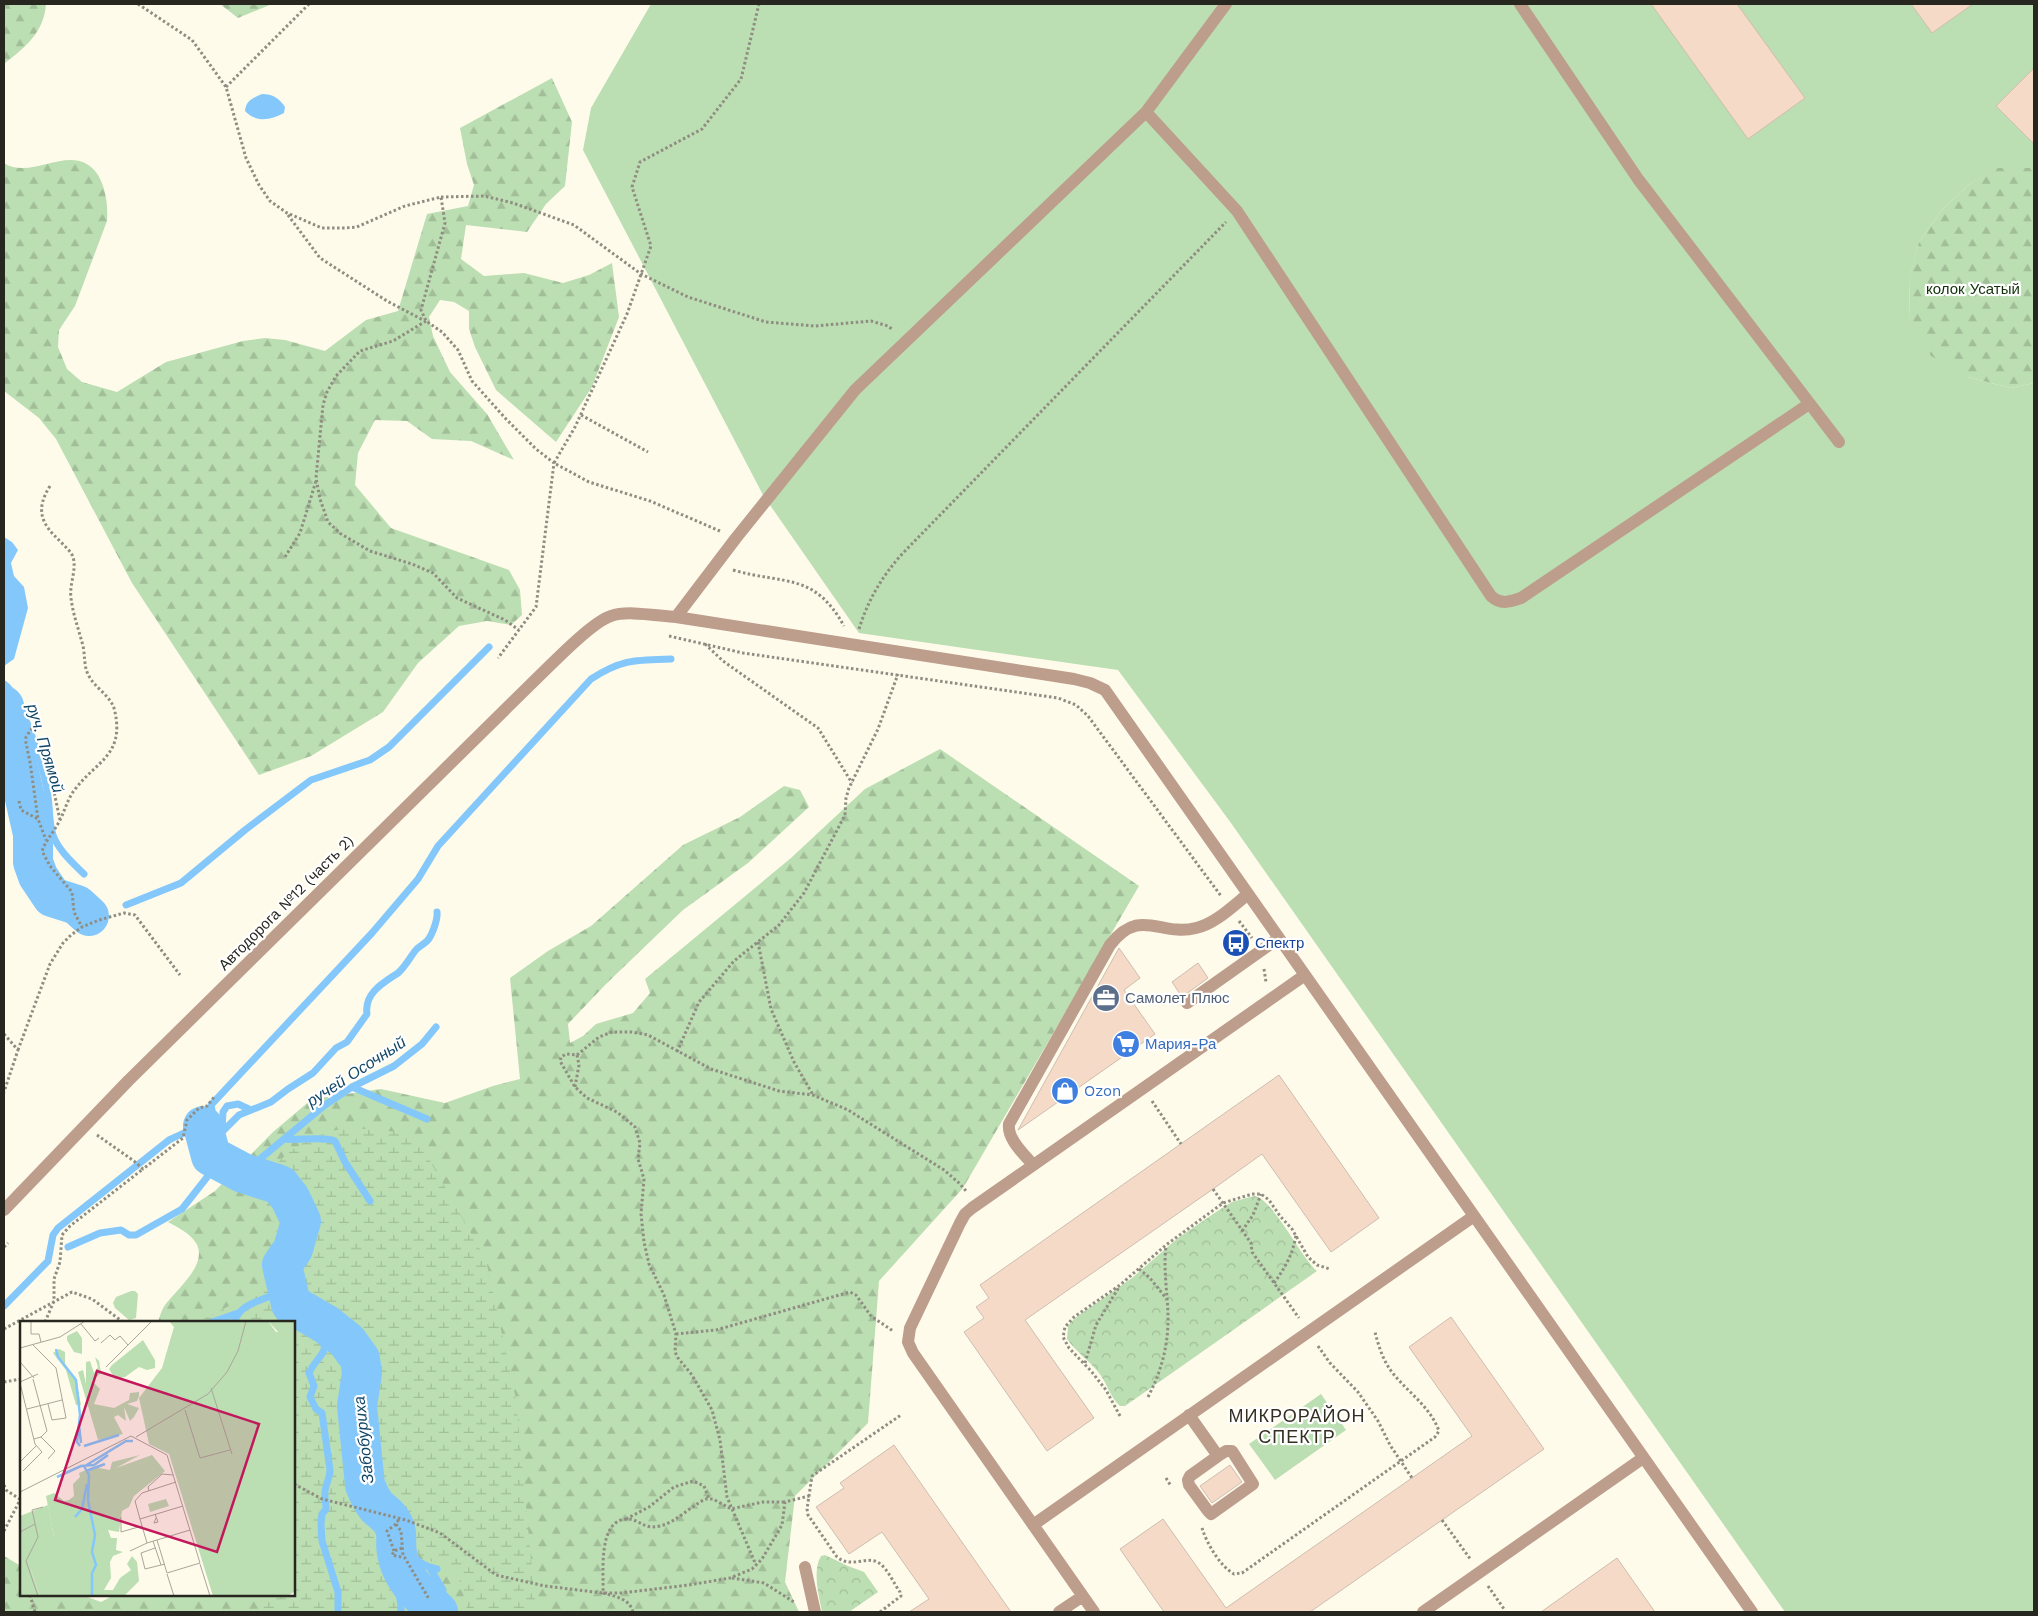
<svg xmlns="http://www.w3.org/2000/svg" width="2038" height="1616" font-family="'Work Sans',sans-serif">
	<defs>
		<pattern id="forest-firs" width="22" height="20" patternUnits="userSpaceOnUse" patternTransform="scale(1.25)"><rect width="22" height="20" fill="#bbdeb2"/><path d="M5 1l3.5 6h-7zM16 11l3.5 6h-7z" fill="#a1be99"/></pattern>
		<pattern id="wetland-marsh" width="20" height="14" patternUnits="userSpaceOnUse" patternTransform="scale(1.25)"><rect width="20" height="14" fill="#bbdeb2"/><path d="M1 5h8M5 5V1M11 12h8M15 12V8" fill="none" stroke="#a1be99"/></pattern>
		<pattern id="park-crowns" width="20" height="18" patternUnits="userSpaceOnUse" patternTransform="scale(1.25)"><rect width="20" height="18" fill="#bbdeb2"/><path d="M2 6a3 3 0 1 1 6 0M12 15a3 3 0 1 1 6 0" fill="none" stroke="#a1be99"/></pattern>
	</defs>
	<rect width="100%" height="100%" fill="#fffbeb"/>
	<path fill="#bbdeb2" d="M 651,4 L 2034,4 L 2034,168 L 1996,168 L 1967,186 L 1941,211 L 1919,242 L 1909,280 L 1910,320 L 1967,377 L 2011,388 L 2034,383 L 2034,1612 L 1785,1612 L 1231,823 L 1118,670 L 859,633 L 763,495 L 583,150 L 591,108 Z
		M 131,1291 L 135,1291 L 138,1294 L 136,1318 L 129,1320 L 115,1308 L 113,1303 L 116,1297 Z
		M 1321,1394 L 1346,1430 L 1275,1480 L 1249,1444 Z"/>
	<path fill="url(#forest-firs)" d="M 4,4 L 46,4 C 44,33 25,47 4,64 Z
		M 220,4 L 272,4 L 238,18 Z
		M 552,78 L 572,122 L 565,186 L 546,204 L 527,232 L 466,225 L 461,259 L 484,276 L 524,273 L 563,283 L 589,275 L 612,263 L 619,317 L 592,387 L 556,442 L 496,390 L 475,347 L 469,329 L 469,311 L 454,302 L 440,300 L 429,317 L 433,336 L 450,372 L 487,414 L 514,460 L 471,441 L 432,439 L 407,421 L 375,420 L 358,453 L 355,485 L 391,528 L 509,570 L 520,590 L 522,615 L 511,625 L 487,621 L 459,626 L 418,663 L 383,712 L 311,756 L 259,775 L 132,583 L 56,439 L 39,418 L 4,391 L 4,163 C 33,182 74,139 98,175 C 106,189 108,205 107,221 L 75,306 L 59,330 L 58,347 L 67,369 L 82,382 L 117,392 L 166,362 L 243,341 L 265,338 L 285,340 L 325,351 L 366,320 L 398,311 L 427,214 L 468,206 L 474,185 L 467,164 L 460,128 Z
		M 1995,168 L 2034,168 L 2034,383 L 2011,388 L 1967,377 L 1931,356 L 1910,320 L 1909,279 L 1919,242 L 1941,211 L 1967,186 Z
		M 940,749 L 1139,886 L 963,1188 L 879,1281 L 868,1423 L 795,1496 L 785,1582 L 799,1612 L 4,1612 L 4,1556 L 21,1566 L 21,1595 L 82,1595 L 101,1602 L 114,1595 L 294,1595 L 294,1322 L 158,1322 C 160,1316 162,1309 165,1305 C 176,1290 209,1264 196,1243 C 190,1233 177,1227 168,1222 L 215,1191 L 273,1132 L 312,1099 L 381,1089 L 445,1103 L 493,1086 L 520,1079 L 510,978 L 548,951 L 591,926 L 683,845 L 740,817 L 784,786 L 800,790 L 809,807 L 748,863 L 683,910 L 607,983 L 568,1024 L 570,1043 L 583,1036 L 596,1024 L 633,1013 L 650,993 L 645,979 L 791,858 L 865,789 Z"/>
	<path fill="url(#wetland-marsh)" d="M 346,1128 C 362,1129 394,1129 408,1136 C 416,1140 423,1152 429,1159 L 486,1260 L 516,1399 L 536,1612 L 468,1612 C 464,1600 462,1582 455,1572 C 449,1564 443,1565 435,1563 C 419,1557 410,1540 394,1555 C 393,1570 404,1601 413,1612 L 264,1612 L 262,1595 L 294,1595 L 294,1322 L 198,1322 L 250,1295 L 273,1276 C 275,1265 279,1253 278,1242 C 278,1225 265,1210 265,1194 C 264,1158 316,1132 346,1128 Z"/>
	<path fill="url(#park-crowns)" d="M 1254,1196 C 1272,1197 1301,1258 1317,1271 L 1125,1406 L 1120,1406 C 1110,1397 1107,1383 1099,1373 C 1090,1361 1076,1352 1067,1339 L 1068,1326 L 1075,1318 L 1132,1278 L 1178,1238 L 1219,1210 L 1232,1202 Z
		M 825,1555 L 848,1566 L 864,1572 L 878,1592 L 849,1612 L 822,1612 C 819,1596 812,1571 821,1556 Z"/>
	<path fill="#84c8fb" d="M 262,94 C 273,94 279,98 285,107 L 284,113 C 271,120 256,123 245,111 C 246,100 253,98 262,94 Z
		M 4,537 L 12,542 L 18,550 L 11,563 L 14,576 L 24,587 L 28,608 L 14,659 L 4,666 Z"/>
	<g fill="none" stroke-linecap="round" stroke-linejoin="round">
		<path stroke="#84c8fb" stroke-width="7" d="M 4,684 C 23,697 45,773 48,797 C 50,809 49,824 53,835 C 58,850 74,864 84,874
			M 126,905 L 181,883 L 245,830 L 311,780 L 370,760 L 389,747 L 489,647
			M 352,1087 L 427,1119
			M 211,1130 L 213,1116 L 211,1105 L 372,933 L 418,879 L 438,846 L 591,679 C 622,659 635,660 671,659
			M 222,1131 L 223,1112 L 227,1106 L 238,1104 L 251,1110
			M 284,1139 C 299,1141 322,1136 335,1141 L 345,1162 L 370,1201
			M 243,1173 L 325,1105 L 352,1087 L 394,1066 L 422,1044 L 436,1027
			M 68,1247 L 100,1233 L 121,1230 L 129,1235 L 136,1235 L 182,1209 L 215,1167 L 215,1160 L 211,1156
			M 4,1306 L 48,1261 L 53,1235 L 58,1228 L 169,1140 C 179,1135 193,1128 205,1129 C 211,1129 215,1134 221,1133 L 239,1115 L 271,1102 L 288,1089 L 313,1073 L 336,1048 L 347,1042 L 367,1014 C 364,993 383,983 398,973 C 405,967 409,959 415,951 C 418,947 423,945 427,941 C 432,936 438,919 437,912
			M 306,1313 L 310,1331 C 338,1350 318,1353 309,1373 L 314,1386 L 310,1397 L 316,1409 L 322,1413 L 330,1470 C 330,1478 326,1483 325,1491 C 324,1497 326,1502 326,1509 L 322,1514 L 321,1524 L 322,1541 L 338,1592 L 338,1612
			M 212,1322 L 238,1313
			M 235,1322 C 240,1299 272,1302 287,1285
			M 395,1541 C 410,1552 418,1566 437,1569
			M 399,1560 C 390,1584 402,1590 401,1612
			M 430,1568 L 443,1590"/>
		<path stroke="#84c8fb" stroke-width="40" d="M 4,706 L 33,834 L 33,862 L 38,876 L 52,897 L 77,905 L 89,916
			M 203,1126 L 211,1156 L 243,1173 L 280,1185 L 290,1198 L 301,1221 L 293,1249 L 282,1265 L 291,1304 L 327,1325 L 347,1341 L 360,1359 L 362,1373 L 357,1406 L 365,1485 C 368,1493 371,1499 376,1506 C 382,1512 391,1517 394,1526 C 398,1533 395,1545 397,1553 C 402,1580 420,1594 438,1612"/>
	</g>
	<path fill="#f5dbc7" stroke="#cebdaf" d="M 1651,4 L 1737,4 L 1805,98 L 1748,139 Z
		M 1911,4 L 1973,4 L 1932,33 Z
		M 2034,68 L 2034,144 L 1996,106 Z
		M 1119,948 L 1140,978 L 1124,990 L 1155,1034 L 1018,1130 Z
		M 1198,963 L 1208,978 L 1182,997 L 1172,982 Z
		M 1279,1075 L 1379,1218 L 1331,1252 L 1262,1154 L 1213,1189 L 1025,1320 L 1094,1418 L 1047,1451 L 964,1332 L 984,1318 L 976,1307 L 989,1298 L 980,1285 Z
		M 1451,1317 L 1544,1449 L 1310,1612 L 1164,1612 L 1120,1549 L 1163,1519 L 1226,1608 L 1472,1436 L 1409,1347 Z
		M 894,1445 L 1011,1612 L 909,1612 L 929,1599 L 882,1532 L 849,1554 L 816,1507 L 844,1488 L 840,1483 Z
		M 1230,1465 L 1242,1482 L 1212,1503 L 1200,1486 Z
		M 1617,1558 L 1655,1612 L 1541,1612 Z"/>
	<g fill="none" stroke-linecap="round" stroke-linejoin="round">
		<path stroke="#8f8d81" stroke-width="3" stroke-dasharray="2.5 2.5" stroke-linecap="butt" d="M 138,4 L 192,40 L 208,62 L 226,87 L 246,158 L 259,185 L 270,201 L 287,213 L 322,228 L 345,228 L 357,227 L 405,206 L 441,197 L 445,223 L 421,310 L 426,321 L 442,332 L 458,350 L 472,381 L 506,419 L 536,449 L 554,463 L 536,607 L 498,658
			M 226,87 L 309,4
			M 441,197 L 484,196 L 513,203 L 574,225 L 641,274 L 688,297 L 766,322 L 815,326 L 871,321 L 888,326 L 893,330
			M 288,215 L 320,258 L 387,301 L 425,321
			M 426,321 L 393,341 L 360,351 L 336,376 L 327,392 L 323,405 L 316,478 L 320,499 L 328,522 L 341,534 L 370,551 L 412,564 L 433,573 L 457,598 L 505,620 L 519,630
			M 581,415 L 648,452
			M 50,486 C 35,510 41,524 61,542 C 65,547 71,551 73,557 C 77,570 69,584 71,598 C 73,615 79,630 83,646 C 85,655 84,664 87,672 C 93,688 112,695 115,712 C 124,755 97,761 76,788 C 67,799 65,811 59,822 C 53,833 46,840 42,851 L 50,866 L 72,892 L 74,912 L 82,927
			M 720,531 L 650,501 L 589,482 L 554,463 L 575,427 L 627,314 L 651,246 L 632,187 L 640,162 L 702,129 L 741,79 L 759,4
			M 285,557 L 300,533 L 316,481
			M 733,570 C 785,585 814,572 844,626
			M 859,629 C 868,600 882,576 903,553 L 1226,222
			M 669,636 L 743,653 L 1058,698 L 1076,705 L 1088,716 L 1221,896
			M 705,644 L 723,661 L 818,728 L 852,783
			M 32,728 L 26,737 L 26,743 L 30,762 L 38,819
			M 47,759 L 60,820
			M 19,801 L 21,810 L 38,819 L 46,840
			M 1239,921 L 1252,938
			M 758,942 L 771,1009 L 794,1062 L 813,1095
			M 1264,969 L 1266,982
			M 4,1034 L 18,1050 L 4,1092
			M 18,1050 L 50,964 L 63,943 L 71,935 L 82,927 L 99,920 L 124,913 L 135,915 L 180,975
			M 677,1052 L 699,1002 L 734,961 L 779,925 L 804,893 L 845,815 L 846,798 L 849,788 L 878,729 L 898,674
			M 577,1055 L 599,1037 L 612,1032 L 632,1032 L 648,1035 L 711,1069 L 779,1091 L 813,1095 L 848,1110 L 944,1170 L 959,1183 L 967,1192
			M 575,1087 L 579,1065 L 577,1055 L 566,1054 L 561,1057 L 560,1061 L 575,1087 L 587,1098 L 617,1112 L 635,1127 L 640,1143 L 638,1159 L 644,1179 L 641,1214 L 644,1242 L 649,1264 L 664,1295 L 676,1334 L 675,1352 L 678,1358 L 692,1375 L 712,1410 L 720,1440 L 727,1497 L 756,1565
			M 1152,1101 L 1181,1144
			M 97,1135 L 134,1161 L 143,1169 L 183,1138 L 187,1120 L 199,1108 L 207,1106 L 215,1096
			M 1213,1189 L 1251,1243 L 1252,1252 L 1299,1318
			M 1242,1231 L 1253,1215 L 1261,1194
			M 4,1247 L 8,1243
			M 1139,1269 L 1149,1277 L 1166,1298
			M 1274,1283 C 1285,1268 1293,1254 1296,1235
			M 45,1322 L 54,1301 L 54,1279 L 60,1262 L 62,1235 L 70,1226 L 143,1169
			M 4,1329 L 72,1292 L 92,1299 L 123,1322
			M 676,1334 L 716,1330 L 850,1292 L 856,1295 L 871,1316 L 893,1331
			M 1318,1346 L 1330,1363 L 1358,1392 L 1378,1421 L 1390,1445 L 1412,1478
			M 1085,1363 L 1096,1325 L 1119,1287
			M 4,1382 L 21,1379
			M 1148,1397 C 1161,1372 1168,1347 1168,1319 C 1168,1295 1163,1271 1166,1246
			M 1120,1416 L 1106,1390 L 1091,1371 L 1069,1348 L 1063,1337 L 1065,1327 L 1074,1317 L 1120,1285 L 1166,1245 L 1223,1203 L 1252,1194 L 1261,1194 L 1269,1200 L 1280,1216 L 1292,1229 L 1308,1257 L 1317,1265 L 1330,1269
			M 1166,1478 L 1171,1486
			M 294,1484 L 322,1499 L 406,1520 L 440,1533 L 496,1575 L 545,1586 L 603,1593 L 621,1593 L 689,1585 L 730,1578 L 752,1569 L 762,1559 L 782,1525 L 785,1502 L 809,1496
			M 4,1485 L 6,1490 L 21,1500
			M 626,1519 L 649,1507 L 674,1487 L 693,1481 L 704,1486 L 709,1499
			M 1442,1520 L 1471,1560
			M 396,1524 L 401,1531 L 403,1556
			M 1202,1528 C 1207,1544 1220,1566 1234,1574 L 1242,1573 L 1435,1437 L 1439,1431 C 1429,1404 1404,1390 1389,1368 C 1382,1357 1378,1344 1375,1332
			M 4,1531 L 20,1500
			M 402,1548 L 394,1551 L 392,1555 L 405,1558 L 429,1599
			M 394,1551 L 387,1531 L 396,1524 L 399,1519
			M 732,1578 L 764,1583 L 794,1602
			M 1488,1586 L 1504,1609
			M 30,1595 L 35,1612
			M 633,1612 C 629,1598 616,1597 603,1593 C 604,1574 597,1520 627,1519 C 640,1519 643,1530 660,1526 C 677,1522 690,1506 706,1499 L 713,1499 L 731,1509 L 763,1502 L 785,1502
			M 880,1612 L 901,1596 L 900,1592 C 894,1584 888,1569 879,1563 C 867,1555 852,1569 837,1557 L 808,1515 L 807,1509 L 812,1476 L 901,1415"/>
		<path stroke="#bd9d8c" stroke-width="12" d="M 1520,4 L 1638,179 L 1839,442
			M 1146,112 L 1237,211 L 1491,596 C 1501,605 1509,602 1521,598 L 1809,404
			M 676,617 L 736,538 L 855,390 L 1146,112 L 1226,4
			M 1187,1003 L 1279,938
			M 1033,1165 C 1024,1154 1007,1139 1009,1124 L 1110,945 C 1140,906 1160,937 1196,928 C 1215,924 1233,906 1248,894
			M 4,1210 L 128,1081 L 529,686 C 546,670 591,622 611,616 C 627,610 658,616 676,617 L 1074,679 L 1090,683 L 1105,690 L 1752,1612
			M 1189,1415 L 1218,1456 L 1226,1451 L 1232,1451 L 1253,1484 L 1211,1514 L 1208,1511 L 1189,1485 L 1188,1480 L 1190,1476 L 1218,1456
			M 1033,1525 L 1474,1216
			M 805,1567 L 815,1612
			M 1059,1612 L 1083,1596
			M 1094,1612 L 913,1353 L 908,1342 L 910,1328 L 960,1223 L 965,1214 L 972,1208 L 1305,975
			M 1423,1612 L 1643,1458"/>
	</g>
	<defs>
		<g id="bus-disc" transform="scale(1.4375)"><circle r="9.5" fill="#1a4fb4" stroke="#fff"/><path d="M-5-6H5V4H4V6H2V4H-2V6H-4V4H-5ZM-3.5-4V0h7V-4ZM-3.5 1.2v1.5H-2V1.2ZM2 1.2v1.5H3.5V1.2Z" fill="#fff"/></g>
		<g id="office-disc" transform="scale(1.4375)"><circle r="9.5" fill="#5c6f8a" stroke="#fff"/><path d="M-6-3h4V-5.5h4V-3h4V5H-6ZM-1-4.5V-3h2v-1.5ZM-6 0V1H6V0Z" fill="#fff"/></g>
		<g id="supermarket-disc" transform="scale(1.4375)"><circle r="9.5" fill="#3f7fe0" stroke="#fff"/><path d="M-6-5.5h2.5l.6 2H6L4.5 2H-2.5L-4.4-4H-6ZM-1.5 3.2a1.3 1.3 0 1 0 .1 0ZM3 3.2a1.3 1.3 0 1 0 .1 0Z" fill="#fff"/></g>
		<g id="shop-disc" transform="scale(1.4375)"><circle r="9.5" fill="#3f7fe0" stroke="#fff"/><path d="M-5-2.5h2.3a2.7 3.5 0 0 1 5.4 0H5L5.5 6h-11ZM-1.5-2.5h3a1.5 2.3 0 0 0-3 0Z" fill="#fff"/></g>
	</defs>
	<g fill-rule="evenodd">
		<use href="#bus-disc" x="1236" y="943"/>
		<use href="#office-disc" x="1106" y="998"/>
		<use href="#supermarket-disc" x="1126" y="1044"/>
		<use href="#shop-disc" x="1065" y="1091"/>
	</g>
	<g text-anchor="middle" stroke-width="4.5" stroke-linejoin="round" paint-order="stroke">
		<g font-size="15" fill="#113208" stroke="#fff">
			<text x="1973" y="294">колок Усатый</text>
		</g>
		<g font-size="15" fill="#28271f" stroke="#fff">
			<text transform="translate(286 903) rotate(-45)" y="5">Автодорога №12 (часть 2)</text>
		</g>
		<g font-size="15" fill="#164399" stroke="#fff" text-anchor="start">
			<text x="1255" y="948">Спектр</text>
		</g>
		<g font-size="15" fill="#4e5e75" stroke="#fff" text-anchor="start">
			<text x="1125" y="1003">Самолет Плюс</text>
		</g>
		<g font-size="15" fill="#366cbe" stroke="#fff" text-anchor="start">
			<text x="1145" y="1049">Мария-Ра</text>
			<text x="1084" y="1096">Ozon</text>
		</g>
		<g font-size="16" font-style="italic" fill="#134768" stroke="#fff">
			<text transform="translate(46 748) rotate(73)" y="6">руч. Прямой</text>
			<text transform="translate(356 1071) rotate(-33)" y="6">ручей Осочный</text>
			<text transform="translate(363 1440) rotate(-96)" y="6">Забобуриха</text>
		</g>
		<g font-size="18" letter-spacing="1" fill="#343020" stroke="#fff">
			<text x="1297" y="1422">МИКРОРАЙОН<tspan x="1297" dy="21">СПЕКТР</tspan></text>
		</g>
	</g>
	<g transform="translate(20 1321)">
		<rect width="275" height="275" fill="#fffbeb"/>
		<path d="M 149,0 L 248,0 L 256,11 L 275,9 L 275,270 L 268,275 L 193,275 L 149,133 L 129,123 L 119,77 L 142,47 L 154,6 ZM 28,184 L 34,216 L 11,249 L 20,275 L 0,275 L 0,195 Z" fill="#bbdeb2"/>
		<path d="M 248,0 L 275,0 L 275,10 L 262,15 ZM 57,10 L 62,17 L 62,33 L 54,31 L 47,19 L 47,15 ZM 123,19 L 135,39 L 135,47 L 127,49 L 119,46 L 105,56 L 95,58 L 89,48 L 92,44 ZM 75,36 L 79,40 L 81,52 L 72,60 L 80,68 L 74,83 L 94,87 L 109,79 L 110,72 L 119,71 L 119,75 L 117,80 L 107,83 L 119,87 L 114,96 L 110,100 L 104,86 L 106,100 L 98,94 L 94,96 L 103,113 L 82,118 L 78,119 L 58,51 L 63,49 L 66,63 L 66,41 L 70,40 L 74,52 L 78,46 ZM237 79a8 8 0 1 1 16 0a8 8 0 1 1-16 0ZM221 124a9 9 0 1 1 18 0a9 9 0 1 1-18 0ZM 120,134 L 96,147 L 132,134 L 145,150 L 114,175 L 109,186 L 102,190 L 99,211 L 88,209 L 91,217 L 97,217 L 96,229 L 103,231 L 93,235 L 90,241 L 91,257 L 84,269 L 93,269 L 100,257 L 111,249 L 107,243 L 112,235 L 117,241 L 119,260 L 104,275 L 20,275 L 11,249 L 20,220 L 34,216 L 26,175 L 34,172 L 44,180 L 49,179 L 54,175 L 53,163 L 60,156 L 59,152 L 73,146 L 90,149 L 92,141 ZM 262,171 L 265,176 L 256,188 L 246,195 L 238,195 L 242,184 Z" fill="#bbdeb2"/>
		<path d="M 39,28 L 45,31 L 45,43 L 56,59 L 61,84 L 56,84 L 46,49 L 33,32 ZM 75,149 L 81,152 L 83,163 L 77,196 L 78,224 L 84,245 L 79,265 L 81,275 L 48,275 L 47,256 L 38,243 L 39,217 L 57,185 L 55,162 L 66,159 L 68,151 Z" fill="#bbdeb2"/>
		<path d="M 146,178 L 149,185 L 130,191 L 128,183 Z" fill="#bbdeb2"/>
		<path fill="none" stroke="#84c8fb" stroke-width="2.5" d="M 36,28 L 38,36 L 56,59 L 60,94 L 57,121 L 60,125M 59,104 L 61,122M 64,125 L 99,114M 64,145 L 69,154 L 68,179 L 75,214 L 72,231 L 76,244 L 72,252M 65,145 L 106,120 L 113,120M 66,150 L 85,143M 37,156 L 61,145 L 74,144 L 88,134M 55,196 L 62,188 L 67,163M 72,275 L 72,252"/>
		<path fill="none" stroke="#a9a699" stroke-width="1" d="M 11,0 L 11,13 L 19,13 L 21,21M 61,3 L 75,20 L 79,17M 81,22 L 90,14 L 95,19 L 100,15 L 108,24M 13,24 L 36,47 L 46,97 L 32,99 L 28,83M 0,27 L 40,16 L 65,0M 1,42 L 14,57M 86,46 L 132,0M 13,58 L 27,110 L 21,116M 0,61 L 18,53M 0,62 L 15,123 L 22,131 L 3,150M 191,67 L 212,133M 7,88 L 42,79M 165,89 L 180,137 L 210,129M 116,116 L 188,73 L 207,51 L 218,30 L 226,0M 14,118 L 21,116 L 35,130 L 28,138M 0,141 L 16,125M 156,161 L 122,172 L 115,180 L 120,198 L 127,222 L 170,209M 129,170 L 128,166 L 142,153 L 153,154M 0,171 L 111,115 L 147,134 L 180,242 L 147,252 L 137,219M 135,193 L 138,201 L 134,202 L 136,197M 101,196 L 101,211 L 122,205M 120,198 L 163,185M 0,211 L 15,203M 133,220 L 141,244M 135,227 L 121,232 L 125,248 L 145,243M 110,230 L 127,222M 180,243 L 190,275M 147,253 L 154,275M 18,275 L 6,240 L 18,216 L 12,189 L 23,186"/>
		<path fill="#c2185b" fill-opacity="0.15" stroke="#c2185b" stroke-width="2.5" d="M 77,50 L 239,103 L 197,231 L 35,179 Z"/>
		<rect width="275" height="275" fill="none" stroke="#28271f" stroke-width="2.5"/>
	</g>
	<rect width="2038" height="1616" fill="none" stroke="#28271f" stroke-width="10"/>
</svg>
